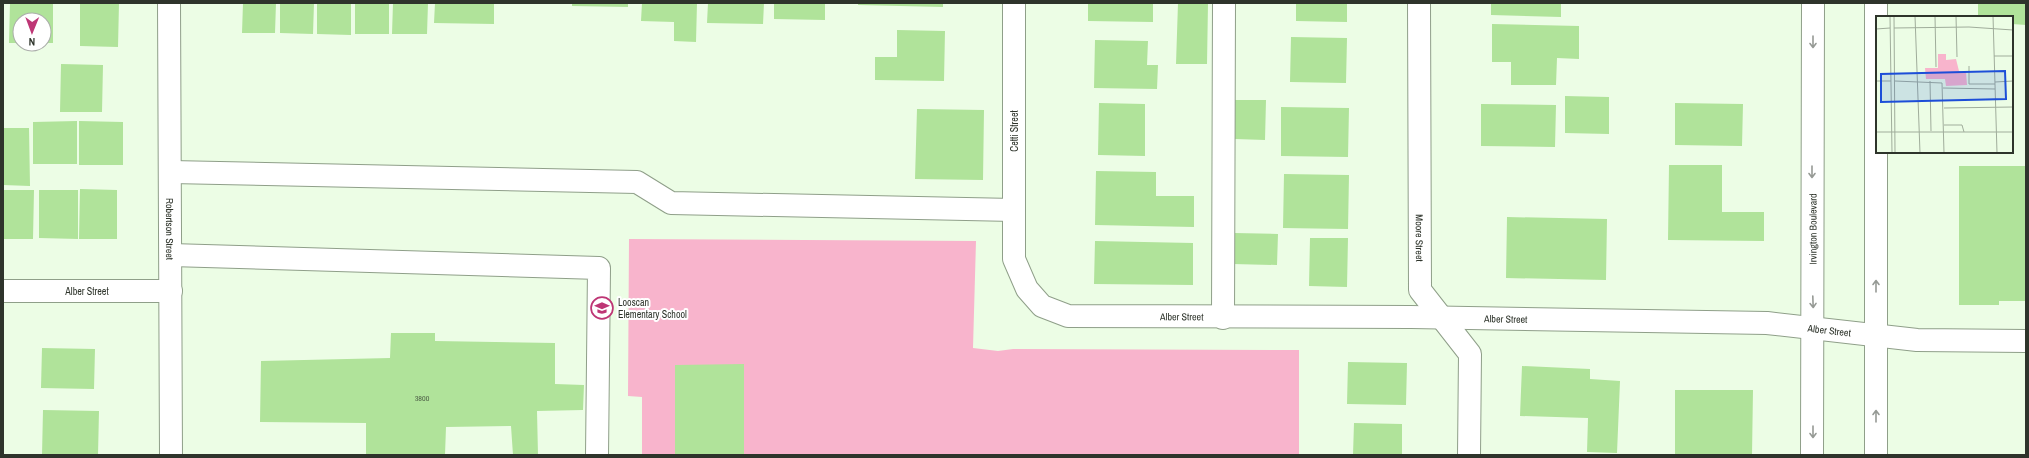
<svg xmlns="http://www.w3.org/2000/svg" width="2029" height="458" font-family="'Archivo Narrow',sans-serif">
	<rect width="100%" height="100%" fill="#ecfde5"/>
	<path fill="#f8b4cc" d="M 629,239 L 976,241 L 973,348 L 998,351 L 1013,349 L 1299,350 L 1299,455 L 642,455 L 642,397 L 628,396 Z"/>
	<path fill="#b0e39a" d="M 10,3 L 53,3 L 53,43 L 44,43 L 44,20 L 20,20 L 20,43 L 9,43 Z
		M 80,3 L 119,3 L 118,47 L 80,46 Z
		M 243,3 L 276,3 L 275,33 L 242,33 Z
		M 280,3 L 314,3 L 313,34 L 280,33 Z
		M 317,3 L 351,3 L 351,35 L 317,34 Z
		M 355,3 L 389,3 L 389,34 L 355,34 Z
		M 393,3 L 428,3 L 427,34 L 392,34 Z
		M 435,3 L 494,3 L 494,24 L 434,23 Z
		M 572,3 L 628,3 L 628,7 L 572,6 Z
		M 642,3 L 697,3 L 696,42 L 674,41 L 674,22 L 641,21 Z
		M 708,3 L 764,3 L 763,24 L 707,23 Z
		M 774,3 L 825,3 L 825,20 L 774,19 Z
		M 858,3 L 943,3 L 943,7 L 858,5 Z
		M 1088,3 L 1153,3 L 1153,22 L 1088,21 Z
		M 1178,3 L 1208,3 L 1207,64 L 1176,64 Z
		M 1296,3 L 1347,3 L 1347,22 L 1296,21 Z
		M 1491,3 L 1561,3 L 1561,17 L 1491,15 Z
		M 1978,3 L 2026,3 L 2026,25 L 2012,24 L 2012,17 L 1978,17 Z
		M 1492,24 L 1579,26 L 1579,59 L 1557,58 L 1556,85 L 1511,85 L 1511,62 L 1492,62 Z
		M 897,30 L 945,31 L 944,81 L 875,80 L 875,57 L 897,57 Z
		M 1291,37 L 1347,38 L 1346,83 L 1290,82 Z
		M 1095,40 L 1148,41 L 1147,65 L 1158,65 L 1157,89 L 1094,88 Z
		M 61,64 L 103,65 L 102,112 L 60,112 Z
		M 1565,96 L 1609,97 L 1609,134 L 1565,133 Z
		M 1235,100 L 1266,100 L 1265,140 L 1235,139 Z
		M 1099,103 L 1145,104 L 1145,156 L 1098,155 Z
		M 1675,103 L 1743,104 L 1742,146 L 1675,145 Z
		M 1481,104 L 1556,105 L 1555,147 L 1481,146 Z
		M 1281,107 L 1349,108 L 1348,157 L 1281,156 Z
		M 917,109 L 984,110 L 983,180 L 915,179 Z
		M 77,121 L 77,164 L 33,164 L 33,122 Z
		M 79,121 L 123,122 L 123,165 L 79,165 Z
		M 3,128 L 29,128 L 30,186 L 3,185 Z
		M 1669,165 L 1722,165 L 1722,212 L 1764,212 L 1764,241 L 1668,240 Z
		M 1959,166 L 2026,166 L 2026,301 L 1999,301 L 1999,305 L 1959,305 Z
		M 1096,171 L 1156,172 L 1156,196 L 1194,196 L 1194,227 L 1095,225 Z
		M 1284,174 L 1349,175 L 1348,229 L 1283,228 Z
		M 80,189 L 117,190 L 117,239 L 79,239 Z
		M 3,190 L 34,190 L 33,239 L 3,239 Z
		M 39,190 L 78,190 L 78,239 L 39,238 Z
		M 1507,217 L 1607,219 L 1606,280 L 1506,278 Z
		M 1234,233 L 1278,234 L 1277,265 L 1233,264 Z
		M 1310,238 L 1348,238 L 1347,287 L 1309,286 Z
		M 1095,241 L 1193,243 L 1193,285 L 1094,284 Z
		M 391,333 L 435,333 L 435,341 L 555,343 L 555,384 L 584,385 L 583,410 L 537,411 L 538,455 L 513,455 L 511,426 L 446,427 L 445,455 L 366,455 L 366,423 L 260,422 L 261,361 L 390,358 Z
		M 42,348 L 95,349 L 94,389 L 41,388 Z
		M 1348,362 L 1407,363 L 1406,405 L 1347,404 Z
		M 744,364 L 744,455 L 675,455 L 675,365 Z
		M 1522,366 L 1590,369 L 1590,379 L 1620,381 L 1617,453 L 1587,452 L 1588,418 L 1520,416 Z
		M 1675,390 L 1753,390 L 1752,455 L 1675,455 Z
		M 43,410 L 99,411 L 98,455 L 42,455 Z
		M 1354,423 L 1402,424 L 1402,455 L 1353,455 Z"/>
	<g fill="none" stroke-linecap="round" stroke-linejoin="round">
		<g stroke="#8f9f89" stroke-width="24">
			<g id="minor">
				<path id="s1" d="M 169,3 L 171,455"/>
				<path id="s2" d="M 1014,3 L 1014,259 L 1027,289 L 1042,306 L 1068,316 L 1411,317 L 1767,323 L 1917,340 L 2026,341"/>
				<path id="s3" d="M 1419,3 L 1420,290 L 1470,354 L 1469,455"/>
				<path d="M 171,172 L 637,182 L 671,203 L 1014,210"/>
				<path d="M 171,255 L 599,268 L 597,455"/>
				<path id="s4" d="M 3,291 L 171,291"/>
				<path d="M 1223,318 L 1224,3"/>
			</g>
		</g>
		<g stroke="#8f9f89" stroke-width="24">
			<g id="major">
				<path d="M 1876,3 L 1876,455"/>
				<path id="s5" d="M 1812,455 L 1813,3"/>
			</g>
		</g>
		<use href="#minor" stroke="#fff" stroke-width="22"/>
		<use href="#major" stroke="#fff" stroke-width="22"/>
	</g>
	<defs><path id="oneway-shaft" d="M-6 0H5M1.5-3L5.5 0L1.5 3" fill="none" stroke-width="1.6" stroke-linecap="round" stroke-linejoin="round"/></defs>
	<g stroke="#969a95">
		<use href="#oneway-shaft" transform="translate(1813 42) rotate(90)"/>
		<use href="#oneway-shaft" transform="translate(1812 172) rotate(90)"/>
		<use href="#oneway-shaft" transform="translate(1876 286) rotate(-90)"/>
		<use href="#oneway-shaft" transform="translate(1813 302) rotate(88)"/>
		<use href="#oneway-shaft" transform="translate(1876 416) rotate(-90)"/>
		<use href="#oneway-shaft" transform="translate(1813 432) rotate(90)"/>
	</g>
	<defs>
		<g id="school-ring" transform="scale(1.15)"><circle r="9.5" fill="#fff" stroke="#be3675" stroke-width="1.5"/><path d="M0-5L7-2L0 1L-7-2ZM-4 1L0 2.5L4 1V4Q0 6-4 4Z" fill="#be3675"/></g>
	</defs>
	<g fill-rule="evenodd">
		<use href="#school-ring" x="602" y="308"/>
	</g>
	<g text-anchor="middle" stroke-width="4" stroke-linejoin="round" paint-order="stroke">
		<g font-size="8" fill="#4e6047">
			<text x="422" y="401">3800</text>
		</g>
		<g font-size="10" fill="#2e342b" stroke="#fff">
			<text transform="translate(1014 131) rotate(-90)" y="4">Cetti Street</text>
			<text dy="4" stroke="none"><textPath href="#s1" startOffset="226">Robertson Street</textPath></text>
			<text dy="4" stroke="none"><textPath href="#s5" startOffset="226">Irvington Boulevard</textPath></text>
			<text dy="4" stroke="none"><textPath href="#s3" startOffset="235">Moore Street</textPath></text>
			<text dy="4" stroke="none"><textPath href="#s4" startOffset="84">Alber Street</textPath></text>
			<text dy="4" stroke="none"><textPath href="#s2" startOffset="453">Alber Street</textPath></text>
			<text dy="4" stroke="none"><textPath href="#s2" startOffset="777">Alber Street</textPath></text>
			<text dy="4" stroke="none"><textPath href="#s2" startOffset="1101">Alber Street</textPath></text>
		</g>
		<g font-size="10" fill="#2e342b" stroke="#fff" text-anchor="start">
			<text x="618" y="306">Looscan<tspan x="618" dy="12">Elementary School</tspan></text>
		</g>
	</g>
	<g transform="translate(1876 16)">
		<rect width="137" height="137" fill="#ecfde5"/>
		<path d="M 62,38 L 70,38 L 70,44 L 80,43 L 83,55 L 90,56 L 91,69 L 70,70 L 69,63 L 50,63 L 49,52 L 62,52 Z" fill="#f8b4cc"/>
		<path fill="none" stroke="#a0ad9b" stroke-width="1" d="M 14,0 L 16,137M 18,0 L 19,137M 39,0 L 44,137M 59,0 L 60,51M 80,0 L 81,41M 117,0 L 121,137M 18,12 L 93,11 L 137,14M 0,13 L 14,12M 118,40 L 137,40M 93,50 L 93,68 L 119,68M 0,65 L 15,65M 19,65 L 66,67 L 68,137M 54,65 L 55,115M 119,66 L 137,65M 67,72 L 119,73M 68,92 L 137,91M 68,109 L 86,109 L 88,116M 0,116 L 137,116"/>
		<path fill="#1d4ed8" fill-opacity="0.15" stroke="#1d4ed8" stroke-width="2" d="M 129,55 L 130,83 L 5,86 L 5,58 Z"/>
		<rect width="137" height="137" fill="none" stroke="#2e342b" stroke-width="2"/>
	</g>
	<rect width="2029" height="458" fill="none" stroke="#2e342b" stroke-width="8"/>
	<g transform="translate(32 32) rotate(181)"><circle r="19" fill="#ffffff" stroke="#abaeaa"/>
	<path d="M0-3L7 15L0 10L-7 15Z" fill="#be3675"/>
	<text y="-6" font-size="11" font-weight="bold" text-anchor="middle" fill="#2e342b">N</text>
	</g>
</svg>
